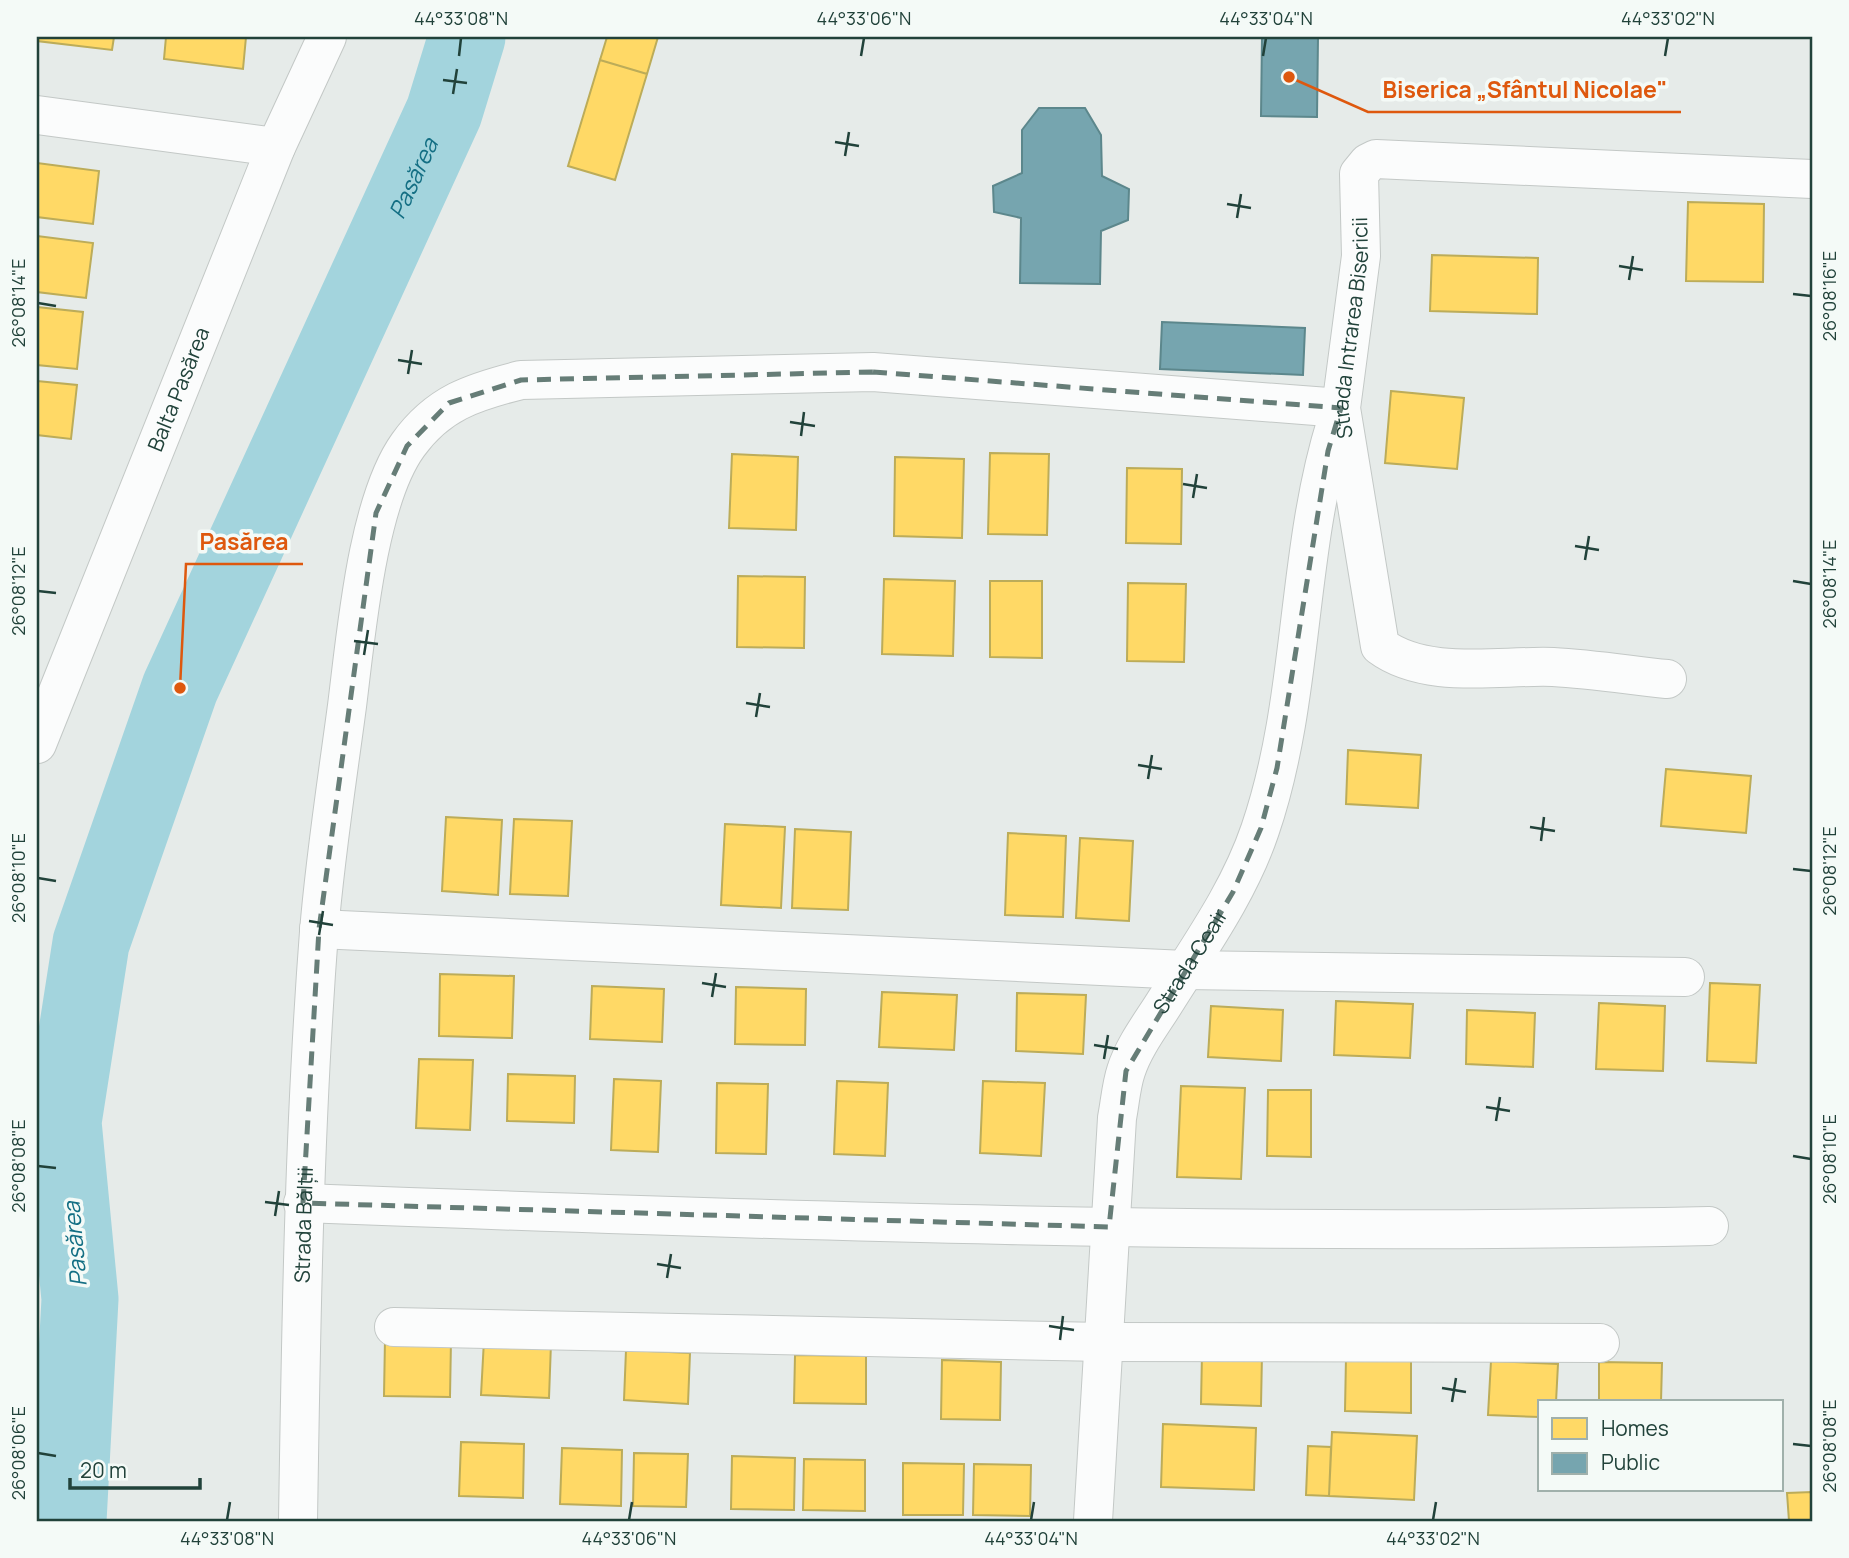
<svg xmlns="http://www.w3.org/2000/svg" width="1849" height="1558" font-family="Manrope,sans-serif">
	<rect width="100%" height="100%" fill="#e6ebe9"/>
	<path fill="#ffd966" stroke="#bcac59" stroke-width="2" d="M 37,37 L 114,37 L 112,50 L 37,41 Z
		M 166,37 L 246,37 L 243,69 L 164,59 Z
		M 607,37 L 658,37 L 647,74 L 600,60 Z
		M 600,60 L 647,74 L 615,180 L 568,166 Z
		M 37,163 L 99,171 L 93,224 L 37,217 Z
		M 1688,202 L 1764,204 L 1763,282 L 1686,281 Z
		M 37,236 L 93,243 L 86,298 L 37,292 Z
		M 1432,255 L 1538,258 L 1537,314 L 1430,311 Z
		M 37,307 L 83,312 L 77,369 L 37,365 Z
		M 37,381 L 77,385 L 71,439 L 37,435 Z
		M 1391,391 L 1464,398 L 1457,469 L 1385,463 Z
		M 990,453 L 1049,454 L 1047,535 L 988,534 Z
		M 732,454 L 798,457 L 796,530 L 729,528 Z
		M 895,457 L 964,459 L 962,538 L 894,536 Z
		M 1127,468 L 1182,469 L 1181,544 L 1126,543 Z
		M 738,576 L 805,577 L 804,648 L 737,647 Z
		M 884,579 L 955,581 L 953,656 L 882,654 Z
		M 990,581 L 1042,581 L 1042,658 L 990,657 Z
		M 1128,583 L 1186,584 L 1184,662 L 1127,661 Z
		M 1348,750 L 1421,755 L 1418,808 L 1346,804 Z
		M 1666,769 L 1751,776 L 1746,833 L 1661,826 Z
		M 446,817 L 502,820 L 498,895 L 442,891 Z
		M 514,819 L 572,821 L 568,896 L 510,894 Z
		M 725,824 L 785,827 L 781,908 L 721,905 Z
		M 795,829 L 851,832 L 848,910 L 792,908 Z
		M 1008,833 L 1066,836 L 1063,917 L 1005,915 Z
		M 1080,838 L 1133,841 L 1129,921 L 1076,918 Z
		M 440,974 L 514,976 L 512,1038 L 439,1036 Z
		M 1710,983 L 1760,985 L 1756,1063 L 1707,1061 Z
		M 592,986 L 664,989 L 662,1042 L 590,1039 Z
		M 736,987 L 806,989 L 805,1045 L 735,1044 Z
		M 882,992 L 957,995 L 954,1050 L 879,1047 Z
		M 1017,993 L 1086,995 L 1083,1054 L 1016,1051 Z
		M 1336,1001 L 1413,1004 L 1410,1058 L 1334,1055 Z
		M 1599,1003 L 1665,1006 L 1663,1071 L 1596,1069 Z
		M 1211,1006 L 1283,1010 L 1281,1061 L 1208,1057 Z
		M 1467,1010 L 1535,1013 L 1533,1067 L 1466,1064 Z
		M 419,1059 L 473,1060 L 470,1130 L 416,1128 Z
		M 508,1074 L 575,1076 L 574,1123 L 507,1121 Z
		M 614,1079 L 661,1081 L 658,1152 L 611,1150 Z
		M 837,1081 L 888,1083 L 885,1156 L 834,1154 Z
		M 983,1081 L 1045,1083 L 1041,1156 L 980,1153 Z
		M 717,1083 L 768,1084 L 766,1154 L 716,1153 Z
		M 1181,1086 L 1245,1088 L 1241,1179 L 1177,1177 Z
		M 1268,1090 L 1311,1090 L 1311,1157 L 1267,1156 Z
		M 385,1339 L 451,1340 L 450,1397 L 384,1396 Z
		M 484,1340 L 551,1343 L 549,1398 L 481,1395 Z
		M 626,1350 L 690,1353 L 688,1404 L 624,1400 Z
		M 1202,1353 L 1262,1354 L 1261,1406 L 1201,1404 Z
		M 795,1355 L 866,1356 L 866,1404 L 794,1403 Z
		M 1346,1357 L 1411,1359 L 1411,1413 L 1345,1411 Z
		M 942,1360 L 1001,1362 L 1000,1420 L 941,1419 Z
		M 1491,1361 L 1558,1364 L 1556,1402 L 1539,1402 L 1539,1417 L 1488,1415 Z
		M 1599,1362 L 1662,1363 L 1661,1402 L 1599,1402 Z
		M 1163,1424 L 1256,1428 L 1254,1490 L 1161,1487 Z
		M 1332,1432 L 1417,1436 L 1414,1500 L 1329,1496 Z
		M 461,1442 L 524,1444 L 523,1498 L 459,1496 Z
		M 1308,1446 L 1331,1447 L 1329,1496 L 1306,1495 Z
		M 562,1448 L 622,1450 L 621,1506 L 560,1504 Z
		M 634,1453 L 688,1454 L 686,1507 L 633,1506 Z
		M 732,1456 L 795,1458 L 794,1510 L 731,1509 Z
		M 804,1459 L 865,1460 L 865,1511 L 803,1510 Z
		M 903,1463 L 964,1464 L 963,1515 L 903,1515 Z
		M 974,1464 L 1031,1465 L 1030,1516 L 973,1515 Z
		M 1812,1492 L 1812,1521 L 1789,1521 L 1787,1493 Z"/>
	<path fill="#76a5af" stroke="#5c878c" stroke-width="2" d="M 1262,37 L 1318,37 L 1317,117 L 1261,116 Z
		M 1039,108 L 1085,108 L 1101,135 L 1102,176 L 1129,189 L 1128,220 L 1101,231 L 1100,284 L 1020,283 L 1021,218 L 994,212 L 993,186 L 1022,173 L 1022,130 Z
		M 1162,322 L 1305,328 L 1303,375 L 1160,369 Z"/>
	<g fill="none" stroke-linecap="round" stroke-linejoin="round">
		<path stroke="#a3d4dd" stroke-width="77" id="s1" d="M 68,1521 L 80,1299 L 63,1122 L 91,943 L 180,688 L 444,112 L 467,37"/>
		<g stroke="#c3c8c6" stroke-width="40">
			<g id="minor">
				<path d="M 37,115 L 276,147"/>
				<path id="s2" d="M 1667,679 C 1629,675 1591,669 1553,667 C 1498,665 1426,680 1380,646 L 1341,408 L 1361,256 L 1359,174 L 1368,163 L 1376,159 L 1812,179"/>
				<path id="s3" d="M 37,744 L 276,147 L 327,37"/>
				<path d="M 319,929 L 1185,970 L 1685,977"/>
				<path d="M 303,1203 C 772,1221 1240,1236 1709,1226"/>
				<path d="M 394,1327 L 1103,1342 L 1600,1343"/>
				<path id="s4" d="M 298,1521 C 301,1325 304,1128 319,932 C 325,857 337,781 347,706 C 356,635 367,502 408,445 C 438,403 473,392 521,380 L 873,372 L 1341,408"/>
				<path id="s5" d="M 1093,1521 L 1117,1118 C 1120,1103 1121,1086 1126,1071 C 1134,1046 1152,1023 1165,1002 C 1200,946 1239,892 1260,830 C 1305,699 1295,555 1336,423"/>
			</g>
		</g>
		<use href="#minor" stroke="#fbfcfc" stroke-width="38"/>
	</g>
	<path fill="none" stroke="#667d77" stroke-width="5" stroke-dasharray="14 9" stroke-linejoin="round" d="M 873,372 L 1341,408 L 1328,451 L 1277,768 L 1261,828 L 1233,892 L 1126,1071 L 1109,1227 L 303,1203 L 319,929 L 376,513 L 407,446 L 449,403 L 521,380 Z"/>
	<path fill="none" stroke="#21423a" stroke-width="2.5" d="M 459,56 L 461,38M 861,56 L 864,38M 1263,56 L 1266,38M 1665,56 L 1668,38M 443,80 L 467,83M 453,94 L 457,69M 835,142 L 859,146M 845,156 L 849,132M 1227,204 L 1251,208M 1237,218 L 1241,194M 1619,266 L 1643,270M 1629,280 L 1633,256M 1793,294 L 1811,296M 38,303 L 56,306M 398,360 L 422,364M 408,374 L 412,350M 790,422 L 815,426M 801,436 L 804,412M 1183,484 L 1207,488M 1193,498 L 1197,474M 1575,546 L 1599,550M 1585,560 L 1589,536M 1793,581 L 1811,584M 38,591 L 56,593M 354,641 L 378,644M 364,655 L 368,630M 746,703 L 770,707M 756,717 L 760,693M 1138,765 L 1162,769M 1148,779 L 1152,755M 1530,827 L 1555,831M 1541,841 L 1544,817M 1793,869 L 1811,871M 38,878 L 56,881M 309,921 L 333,925M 319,935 L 323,911M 702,983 L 726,987M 712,997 L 716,973M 1094,1045 L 1118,1049M 1104,1059 L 1108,1035M 1486,1107 L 1510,1111M 1496,1121 L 1500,1097M 1793,1156 L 1811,1159M 38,1166 L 56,1168M 265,1202 L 289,1205M 275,1216 L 279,1191M 657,1264 L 681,1268M 667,1278 L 671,1254M 1049,1326 L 1074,1330M 1060,1340 L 1063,1316M 1442,1388 L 1466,1392M 1452,1402 L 1456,1378M 1793,1444 L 1811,1446M 38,1453 L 56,1456M 227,1520 L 230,1502M 629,1520 L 632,1502M 1031,1520 L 1034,1502M 1433,1520 L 1436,1502"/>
	<g text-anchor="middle" stroke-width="7" stroke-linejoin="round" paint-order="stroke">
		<g font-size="21" fill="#21423a" stroke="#f4faf7">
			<text dy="7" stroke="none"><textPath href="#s2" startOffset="614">Strada Intrarea Bisericii</textPath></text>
			<text dy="7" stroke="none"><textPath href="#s3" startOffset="382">Balta Pasărea</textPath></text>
			<text dy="7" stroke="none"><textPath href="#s5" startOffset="579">Strada Ceair</textPath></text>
			<text dy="7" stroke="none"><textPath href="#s4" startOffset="296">Strada Bălții</textPath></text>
		</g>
		<g font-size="23" font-style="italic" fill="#146f84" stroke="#f4faf7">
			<text dy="8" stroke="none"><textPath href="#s1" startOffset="1412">Pasărea</textPath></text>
			<text transform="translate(75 1244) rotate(-95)" y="8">Pasărea</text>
		</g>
	</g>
	<path fill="none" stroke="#de580e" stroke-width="2.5" d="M1289 77L1368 112H1681M180 688L186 564H303"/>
	<g fill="#de580e" stroke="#f4faf7" stroke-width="2.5">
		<circle cx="1289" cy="77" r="7"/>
		<circle cx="180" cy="688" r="7"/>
	</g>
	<g font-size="23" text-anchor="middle" font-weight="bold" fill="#de580e" stroke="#f4faf7" stroke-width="7" stroke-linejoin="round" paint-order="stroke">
		<text x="1525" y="98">Biserica „Sfântul Nicolae"</text>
		<text x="244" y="550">Pasărea</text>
	</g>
	<rect width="1849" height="1558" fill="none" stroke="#f4faf7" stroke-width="77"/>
	<rect x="1538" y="1400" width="245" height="91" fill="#f4faf7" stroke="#a0b0ab" stroke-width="2"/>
	<rect x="1552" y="1418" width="35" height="21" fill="#ffd966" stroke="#a0b0ab" stroke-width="2"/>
	<text x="1601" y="1436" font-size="21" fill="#21423a">Homes</text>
	<rect x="1552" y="1453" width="35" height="21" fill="#76a5af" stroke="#a0b0ab" stroke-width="2"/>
	<text x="1601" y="1470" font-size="21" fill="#21423a">Public</text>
	<path d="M70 1478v10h130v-10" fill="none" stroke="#21423a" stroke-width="3.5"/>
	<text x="80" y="1478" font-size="21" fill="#21423a" stroke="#f4faf7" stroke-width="5" paint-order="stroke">20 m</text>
	<rect x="38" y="38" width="1773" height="1482" fill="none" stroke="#21423a" stroke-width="2.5"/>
	<g font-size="18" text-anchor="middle" fill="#21423a">
		<text x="461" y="25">44°33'08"N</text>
		<text x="864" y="25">44°33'06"N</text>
		<text x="1266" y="25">44°33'04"N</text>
		<text x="1668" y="25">44°33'02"N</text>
		<text transform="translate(1830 296) rotate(-90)" y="6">26°08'16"E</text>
		<text transform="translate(19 303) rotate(-90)" y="6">26°08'14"E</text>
		<text transform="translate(1830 584) rotate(-90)" y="6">26°08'14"E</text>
		<text transform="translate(19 591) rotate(-90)" y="6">26°08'12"E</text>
		<text transform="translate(1830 871) rotate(-90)" y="6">26°08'12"E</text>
		<text transform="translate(19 878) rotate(-90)" y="6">26°08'10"E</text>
		<text transform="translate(1830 1159) rotate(-90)" y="6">26°08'10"E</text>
		<text transform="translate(19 1166) rotate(-90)" y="6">26°08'08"E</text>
		<text transform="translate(1830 1446) rotate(-90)" y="6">26°08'08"E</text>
		<text transform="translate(19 1453) rotate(-90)" y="6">26°08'06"E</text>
		<text x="227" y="1545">44°33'08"N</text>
		<text x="629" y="1545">44°33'06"N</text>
		<text x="1031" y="1545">44°33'04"N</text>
		<text x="1433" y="1545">44°33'02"N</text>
	</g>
</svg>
